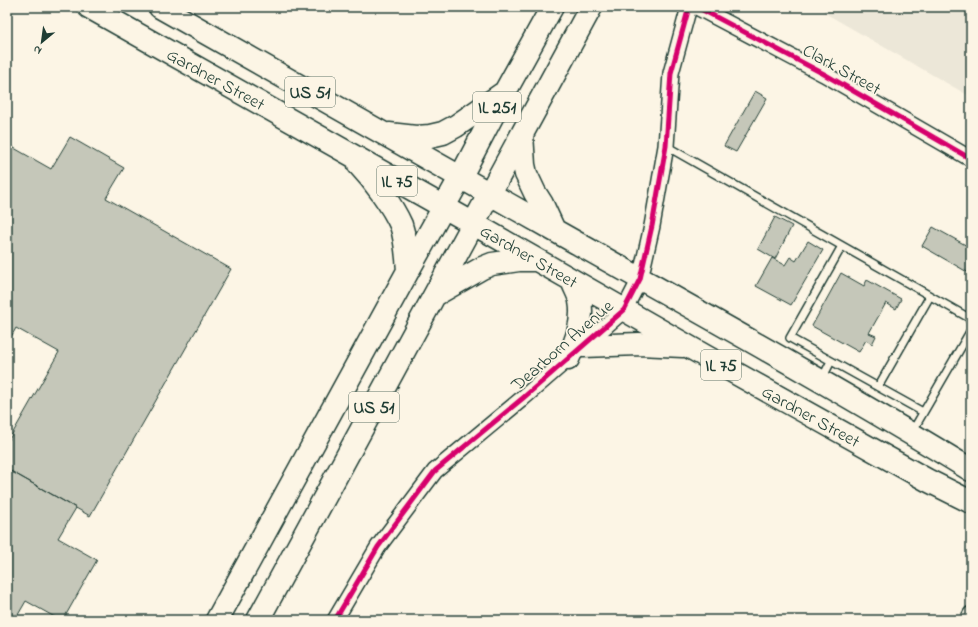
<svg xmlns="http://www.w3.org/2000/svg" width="978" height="627" font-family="'Indie Flower',sans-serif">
	<rect width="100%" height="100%" fill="#fcf5e5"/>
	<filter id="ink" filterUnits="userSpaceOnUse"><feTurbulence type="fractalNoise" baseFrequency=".025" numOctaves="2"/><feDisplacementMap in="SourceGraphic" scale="8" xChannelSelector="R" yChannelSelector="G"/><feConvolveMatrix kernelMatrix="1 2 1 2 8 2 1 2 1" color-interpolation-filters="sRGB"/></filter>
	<g filter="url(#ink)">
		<path fill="#ece7d8" d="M 826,7 L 971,7 L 971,97 L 823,12 Z"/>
		<path fill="#c5c7b9" stroke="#1f3d34" d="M 755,91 L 767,98 L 736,152 L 724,146 Z
			M 70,137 L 124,168 L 106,198 L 231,269 L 90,516 L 7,469 L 7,443 L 59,352 L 16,328 L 7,344 L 7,144 L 51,169 Z
			M 775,217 L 792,226 L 775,259 L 758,249 Z
			M 933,227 L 971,248 L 971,269 L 969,273 L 922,246 Z
			M 808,241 L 823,250 L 791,305 L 756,286 L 772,258 L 785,265 L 790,257 L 796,261 Z
			M 841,273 L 864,286 L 867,280 L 901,299 L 896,309 L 886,303 L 869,333 L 876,336 L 872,344 L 866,340 L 859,352 L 812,326 Z
			M 7,469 L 76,508 L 58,538 L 97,560 L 63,620 L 60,620 L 26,601 L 15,620 L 7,620 Z"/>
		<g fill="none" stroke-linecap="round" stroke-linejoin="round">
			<g stroke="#1f3d34" stroke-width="10">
				<path id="service" d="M 666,146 L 971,319
					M 842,246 L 790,338 L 923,412
					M 822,379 L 831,361
					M 878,387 L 930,296
					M 912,432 L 971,330"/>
			</g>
			<g stroke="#1f3d34" stroke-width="18">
				<path id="minor" d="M 697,7 L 824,74 L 971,159
					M 335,620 L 378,547 L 435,471 L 523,398 L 624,310 L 640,279 L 652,226 L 666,146 L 671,73 L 689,7
					M 968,620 L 971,614"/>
			</g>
			<g stroke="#1f3d34" stroke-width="25">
				<path id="primary" d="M 89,7 L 474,224 L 705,356 L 927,480 L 971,502
					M 160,7 C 291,81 421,156 552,229 C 692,308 834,386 971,470
					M 389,134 L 416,137 L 430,136 L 443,133 L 456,126 L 502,94
					M 522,134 L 524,165 L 526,174 L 535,193 L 542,204 L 554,230
					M 359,165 C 374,181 392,205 401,225 C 406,240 407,255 408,271
					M 435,295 L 482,268 L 492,264 L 519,260 L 536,260
					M 583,346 L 639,344 L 683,346
					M 568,359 C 576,341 584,321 580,301 C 579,294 574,287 572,280
					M 217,620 L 408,271 L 460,178 L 505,92 L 552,7
					M 258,620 L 591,7"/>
			</g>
			<use href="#service" stroke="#fcf5e5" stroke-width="7"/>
			<use href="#minor" stroke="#fcf5e5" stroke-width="15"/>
			<use href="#primary" stroke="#fcf5e5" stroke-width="22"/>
			<g stroke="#fcf5e5" stroke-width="8">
				<path id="cycleway" d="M 697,7 L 824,74 L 971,159
					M 335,620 L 378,547 L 435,471 L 523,398 L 624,310 L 640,279 L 652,226 L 666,146 L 671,73 L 689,7"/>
			</g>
			<use href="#cycleway" stroke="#d6006c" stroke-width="5"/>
		</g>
	</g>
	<g text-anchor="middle" stroke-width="3.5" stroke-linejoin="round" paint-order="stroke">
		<g fill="#fcf5e5" stroke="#617469" stroke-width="1">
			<rect x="285" y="77" width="50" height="30" rx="3"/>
			<rect x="473" y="92" width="48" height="30" rx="3"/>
			<rect x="377" y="166" width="40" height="30" rx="3"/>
			<rect x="701" y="350" width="40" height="30" rx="3"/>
			<rect x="349" y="392" width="50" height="30" rx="3"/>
		</g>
		<g font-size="17" font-weight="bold" fill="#1f3d34">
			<text x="310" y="98">US 51</text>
			<text x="497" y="113">IL 251</text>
			<text x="397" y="187">IL 75</text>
			<text x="721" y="371">IL 75</text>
			<text x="374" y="413">US 51</text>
		</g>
		<g font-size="18" fill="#1f3d34" stroke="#fcf5e5">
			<text transform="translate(842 69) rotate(29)" y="6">Clark Street</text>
			<text transform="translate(216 79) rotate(29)" y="6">Gardner Street</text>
			<text transform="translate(529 256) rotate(30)" y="6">Gardner Street</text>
			<text transform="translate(562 345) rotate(-41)" y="6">Dearborn Avenue</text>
			<text transform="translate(811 416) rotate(29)" y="6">Gardner Street</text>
		</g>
	</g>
	<rect width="978" height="627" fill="none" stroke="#fcf5e5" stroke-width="24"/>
	<rect x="12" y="12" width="954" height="603" fill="none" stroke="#1f3d34" stroke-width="1.5" filter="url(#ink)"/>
	<g transform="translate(42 42) rotate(209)" stroke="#fcf5e5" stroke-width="3" paint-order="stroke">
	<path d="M0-3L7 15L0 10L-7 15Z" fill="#1f3d34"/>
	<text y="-6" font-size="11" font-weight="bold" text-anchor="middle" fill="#1f3d34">N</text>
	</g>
</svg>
